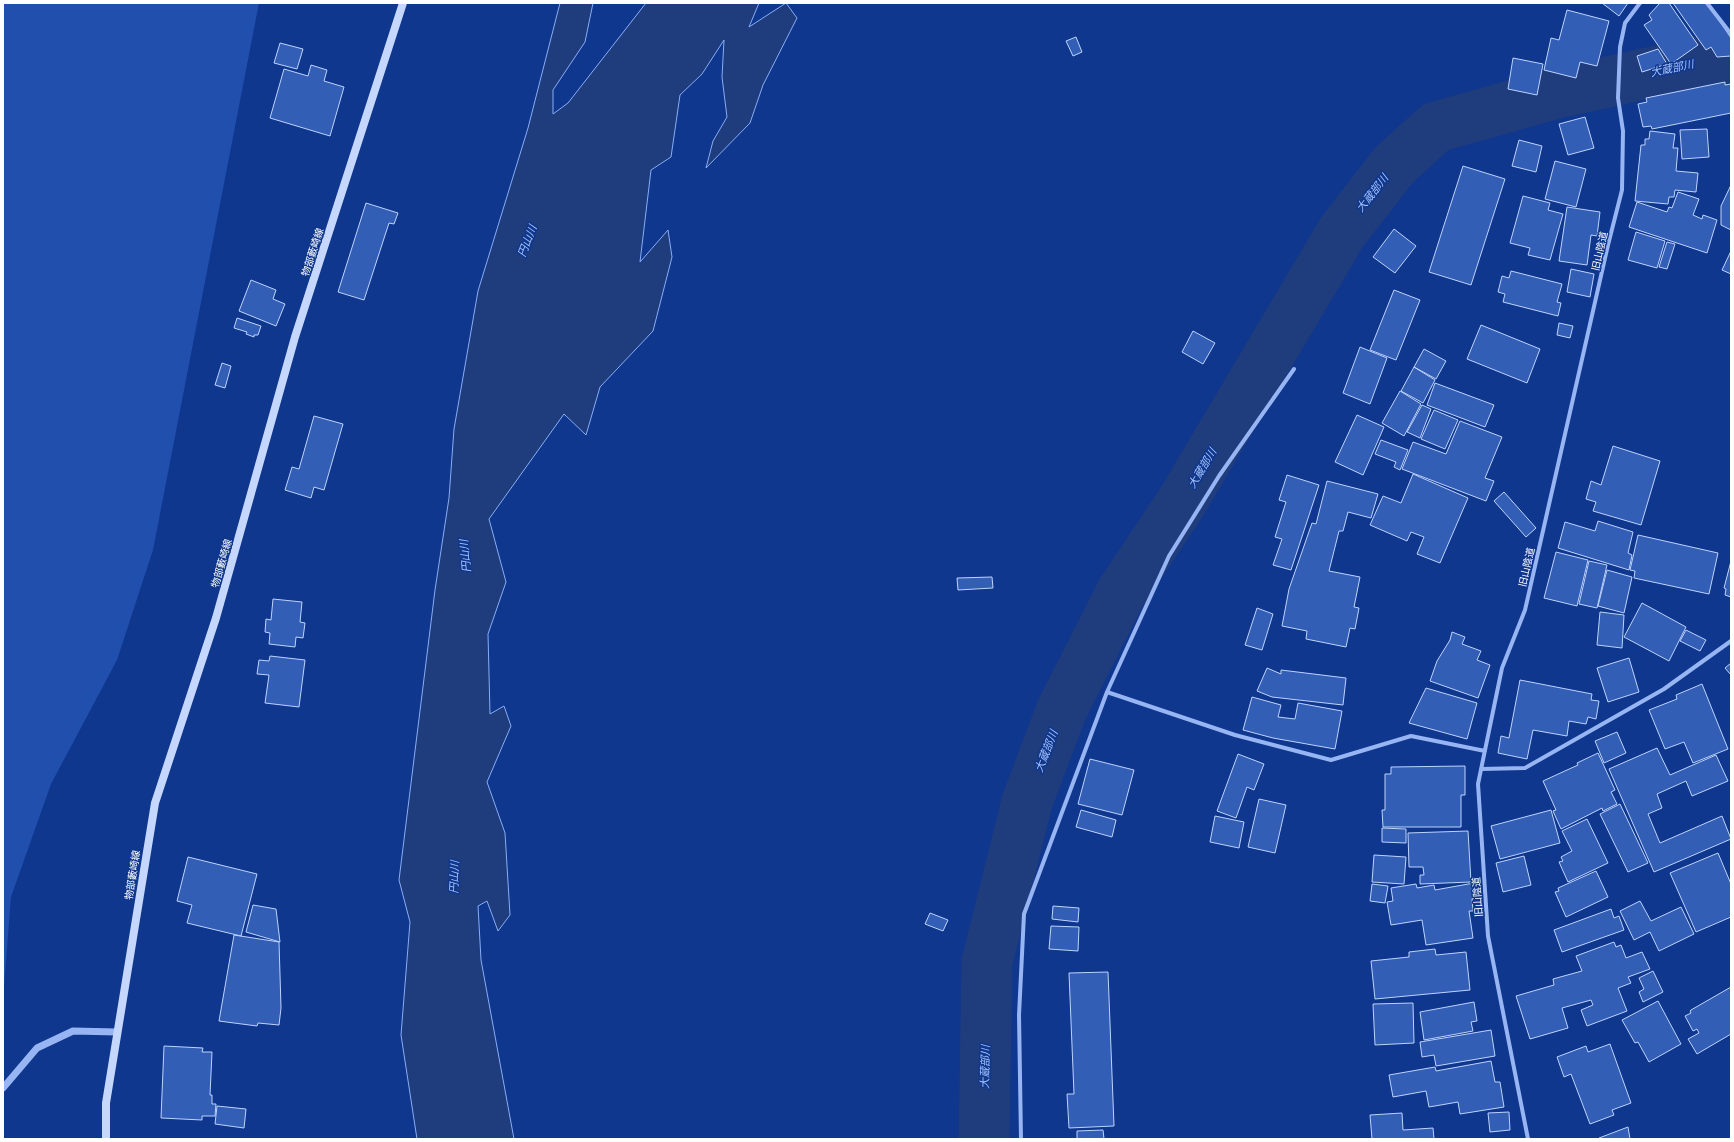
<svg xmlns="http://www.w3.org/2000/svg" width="1734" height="1142" font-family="Lato,'Noto Sans JP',sans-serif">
	<rect width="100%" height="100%" fill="#0f378e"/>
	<path fill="#214fad" d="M 3,3 L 259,3 L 153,550 L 117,660 L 51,784 L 11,897 L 3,999 Z"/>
	<path fill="#1f3c7d" stroke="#88aef7" d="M 560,3 L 593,3 L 585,42 L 553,90 L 553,114 L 568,103 L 646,3 L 759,3 L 749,27 L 786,3 L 797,18 L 763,85 L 750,123 L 706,168 L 713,141 L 727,117 L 722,77 L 724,40 L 702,74 L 680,95 L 671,157 L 651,170 L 640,262 L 668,230 L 672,257 L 653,331 L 600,387 L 586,435 L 564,414 L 489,519 L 506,582 L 488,634 L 490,714 L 504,706 L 511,726 L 487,782 L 505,833 L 510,915 L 498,931 L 487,901 L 478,906 L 481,960 L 514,1139 L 417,1139 L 401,1035 L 410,922 L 399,880 L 435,590 L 449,498 L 454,429 L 478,291 L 528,128 Z"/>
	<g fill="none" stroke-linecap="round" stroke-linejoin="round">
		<path stroke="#1f3c7d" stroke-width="51" d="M 984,1139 L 987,962 L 1027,802 L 1062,709 L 1121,593 L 1183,500 L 1342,232 L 1394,165 L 1436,127 L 1557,93 L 1726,56 L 1731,58"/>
	</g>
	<path fill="#335eb5" stroke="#bed3fe" d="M 1602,3 L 1628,3 L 1619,16 Z
		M 1660,3 L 1669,3 L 1698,45 L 1671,64 L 1644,25 L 1652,20 L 1649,15 Z
		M 1673,3 L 1707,3 L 1731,38 L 1731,56 L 1717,57 L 1711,47 L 1706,50 Z
		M 1567,10 L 1609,21 L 1597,66 L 1580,62 L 1576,78 L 1544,70 L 1551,38 L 1559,40 Z
		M 1076,37 L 1082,52 L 1073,56 L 1066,41 Z
		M 280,43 L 303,49 L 297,69 L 274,63 Z
		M 1658,49 L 1667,64 L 1642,72 L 1637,56 Z
		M 1513,58 L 1543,64 L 1537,95 L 1508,89 Z
		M 311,65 L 327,70 L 324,81 L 344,87 L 330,136 L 270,118 L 284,69 L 308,76 Z
		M 1725,82 L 1725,85 L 1731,84 L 1731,113 L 1652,129 L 1651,126 L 1643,127 L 1638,104 L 1647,102 L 1646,98 Z
		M 1585,117 L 1594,148 L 1568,155 L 1559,124 Z
		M 1707,129 L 1709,157 L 1682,159 L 1680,130 Z
		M 1650,131 L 1675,134 L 1673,148 L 1678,148 L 1676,171 L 1698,173 L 1696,192 L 1675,190 L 1674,197 L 1669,197 L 1668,204 L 1635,201 L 1641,145 L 1645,145 L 1645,139 L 1649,139 Z
		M 1519,140 L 1542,146 L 1536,172 L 1512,166 Z
		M 1555,161 L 1586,169 L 1576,207 L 1545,199 Z
		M 1463,166 L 1505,179 L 1471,285 L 1429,272 Z
		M 1731,185 L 1731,230 L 1721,225 L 1721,206 Z
		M 1678,192 L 1699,199 L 1693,215 L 1702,219 L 1703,215 L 1717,220 L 1707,253 L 1629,227 L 1637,202 L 1667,212 L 1669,207 L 1672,208 Z
		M 1523,196 L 1550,203 L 1548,210 L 1563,214 L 1550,260 L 1528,255 L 1530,248 L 1510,243 Z
		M 366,203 L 398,213 L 394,224 L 389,223 L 364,300 L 338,292 Z
		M 1567,207 L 1600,212 L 1597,236 L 1591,235 L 1587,265 L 1559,261 Z
		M 1394,229 L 1416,246 L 1395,273 L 1373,257 Z
		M 1636,232 L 1665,241 L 1657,268 L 1628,260 Z
		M 1667,242 L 1675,244 L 1667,269 L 1659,267 Z
		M 1731,251 L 1731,274 L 1722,270 Z
		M 1571,269 L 1594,274 L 1590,297 L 1567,292 Z
		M 1511,271 L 1562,284 L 1557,302 L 1561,303 L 1558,316 L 1503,302 L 1505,294 L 1498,292 L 1502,276 L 1509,278 Z
		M 251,280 L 276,290 L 273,299 L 285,304 L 276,326 L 239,311 Z
		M 1394,290 L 1420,300 L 1396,360 L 1370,350 Z
		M 237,318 L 261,326 L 258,335 L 254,335 L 254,337 L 246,334 L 247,332 L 234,328 Z
		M 1559,323 L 1573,326 L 1570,338 L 1557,335 Z
		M 1481,325 L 1540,349 L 1527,383 L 1467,359 Z
		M 1193,331 L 1215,343 L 1203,364 L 1182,352 Z
		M 1360,347 L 1387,358 L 1370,404 L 1343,393 Z
		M 1424,349 L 1446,361 L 1436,379 L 1414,367 Z
		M 222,363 L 231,366 L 225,388 L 215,385 Z
		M 1414,367 L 1435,380 L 1423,403 L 1401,391 Z
		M 1435,383 L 1494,405 L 1485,427 L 1427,405 Z
		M 1400,391 L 1421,404 L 1404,436 L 1382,423 Z
		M 1422,405 L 1431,409 L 1420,438 L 1407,432 Z
		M 1434,410 L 1458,420 L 1445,449 L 1421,439 Z
		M 1357,415 L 1384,427 L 1363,475 L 1335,462 Z
		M 314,416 L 343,424 L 324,490 L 314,487 L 311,498 L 285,490 L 292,467 L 299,469 Z
		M 1460,421 L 1502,437 L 1485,478 L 1494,481 L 1486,501 L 1402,469 L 1413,442 L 1446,454 Z
		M 1381,440 L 1408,450 L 1400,470 L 1394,467 L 1396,462 L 1375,454 Z
		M 1613,446 L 1660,461 L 1641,525 L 1593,511 L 1596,502 L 1586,499 L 1591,481 L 1601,485 Z
		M 1413,474 L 1468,498 L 1440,563 L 1417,554 L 1424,537 L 1411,532 L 1407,541 L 1370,525 L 1383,496 L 1401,503 Z
		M 1287,475 L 1319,485 L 1291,570 L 1273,565 L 1282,539 L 1275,537 L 1286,502 L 1279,500 Z
		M 1327,481 L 1378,494 L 1371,518 L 1348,512 L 1343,531 L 1339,531 L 1329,571 L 1360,577 L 1354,607 L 1359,608 L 1355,629 L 1350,628 L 1346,647 L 1306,639 L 1307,631 L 1282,626 L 1289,589 L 1312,523 L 1316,524 Z
		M 1504,492 L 1536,528 L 1526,537 L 1494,501 Z
		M 1598,521 L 1633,532 L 1628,553 L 1632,555 L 1629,570 L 1558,548 L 1565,522 L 1595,531 Z
		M 1638,535 L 1718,553 L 1709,594 L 1634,578 L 1635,571 L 1630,570 Z
		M 1556,552 L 1588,560 L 1577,606 L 1544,598 Z
		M 1589,561 L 1607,565 L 1597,608 L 1579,604 Z
		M 1731,561 L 1731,597 L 1725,595 L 1726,589 L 1724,588 Z
		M 1607,570 L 1632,577 L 1624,613 L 1598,606 Z
		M 992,577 L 993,588 L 958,590 L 957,578 Z
		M 273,599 L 302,602 L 300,622 L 305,623 L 303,638 L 296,637 L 295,647 L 269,644 L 270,633 L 265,632 L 266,619 L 271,620 Z
		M 1642,603 L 1686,627 L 1669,661 L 1624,637 Z
		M 1257,608 L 1273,614 L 1262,650 L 1245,645 Z
		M 1600,612 L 1624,615 L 1622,648 L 1597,645 Z
		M 1686,630 L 1706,640 L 1700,651 L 1680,641 Z
		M 1452,632 L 1465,637 L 1462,644 L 1481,651 L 1477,660 L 1490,665 L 1478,698 L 1430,681 L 1437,661 L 1450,640 Z
		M 270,656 L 305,660 L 299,707 L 265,703 L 269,675 L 257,674 L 259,660 L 269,661 Z
		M 1629,658 L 1639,692 L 1608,702 L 1597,668 Z
		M 1731,663 L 1731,675 L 1725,668 Z
		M 1267,668 L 1281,674 L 1281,670 L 1346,678 L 1343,705 L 1272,697 L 1257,691 Z
		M 1520,680 L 1592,694 L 1591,700 L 1599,701 L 1596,719 L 1588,717 L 1586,724 L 1569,721 L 1567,736 L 1533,730 L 1527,759 L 1498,753 L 1501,736 L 1509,738 Z
		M 1702,684 L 1728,749 L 1693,763 L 1684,742 L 1665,749 L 1649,710 L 1677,699 L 1676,695 Z
		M 1426,688 L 1477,703 L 1467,739 L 1409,723 Z
		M 1252,697 L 1281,705 L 1278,717 L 1295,719 L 1298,703 L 1342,711 L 1335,749 L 1273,738 L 1243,730 Z
		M 1617,732 L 1626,753 L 1604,763 L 1595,741 Z
		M 1657,748 L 1670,775 L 1716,755 L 1728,781 L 1692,796 L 1686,781 L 1657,794 L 1662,808 L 1648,814 L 1660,843 L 1722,816 L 1731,839 L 1654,872 L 1609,769 Z
		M 1598,753 L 1615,790 L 1611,792 L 1617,804 L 1603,811 L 1602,808 L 1561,829 L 1553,811 L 1556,810 L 1543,781 L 1578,765 L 1577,763 Z
		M 1238,754 L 1264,764 L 1254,790 L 1247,787 L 1236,818 L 1217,811 Z
		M 1090,759 L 1134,770 L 1122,815 L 1078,804 Z
		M 1465,766 L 1465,795 L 1461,795 L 1461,827 L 1383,827 L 1382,810 L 1385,810 L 1385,774 L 1391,774 L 1391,767 Z
		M 1259,799 L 1286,805 L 1275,853 L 1248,847 Z
		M 1620,804 L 1648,863 L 1628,872 L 1600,814 Z
		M 1081,810 L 1116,820 L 1112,837 L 1076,827 Z
		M 1551,810 L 1560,843 L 1500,859 L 1491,826 Z
		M 1215,816 L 1244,822 L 1239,848 L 1210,842 Z
		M 1587,819 L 1608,863 L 1568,882 L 1559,862 L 1563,861 L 1561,857 L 1572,851 L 1562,831 Z
		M 1382,828 L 1406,829 L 1406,843 L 1382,842 Z
		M 1468,831 L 1471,882 L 1420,884 L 1420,875 L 1424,875 L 1423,867 L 1409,867 L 1408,833 Z
		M 1718,853 L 1731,884 L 1731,917 L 1696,932 L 1670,873 Z
		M 1374,855 L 1406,857 L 1404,884 L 1372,882 Z
		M 1524,856 L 1531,885 L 1503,892 L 1496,863 Z
		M 188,857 L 257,874 L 241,936 L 187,923 L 192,905 L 177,901 Z
		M 1596,871 L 1608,897 L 1566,917 L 1555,892 L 1559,891 L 1558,888 Z
		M 1474,883 L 1476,898 L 1472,899 L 1473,911 L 1469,911 L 1473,938 L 1426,945 L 1422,920 L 1391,925 L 1387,902 L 1393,901 L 1391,888 L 1416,884 L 1417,888 L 1434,885 L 1435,890 Z
		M 1372,884 L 1388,886 L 1385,903 L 1370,901 Z
		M 1640,901 L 1651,921 L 1681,907 L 1694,934 L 1659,951 L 1650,932 L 1634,940 L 1620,911 Z
		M 253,905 L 276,909 L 280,942 L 246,932 Z
		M 1053,906 L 1079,908 L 1078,922 L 1052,919 Z
		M 1611,909 L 1614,918 L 1619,916 L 1624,930 L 1562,952 L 1554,930 Z
		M 930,913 L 948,920 L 943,931 L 925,924 Z
		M 1051,926 L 1079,927 L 1078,951 L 1049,949 Z
		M 234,935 L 279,942 L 281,1008 L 279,1025 L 258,1023 L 257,1026 L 219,1021 Z
		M 1614,942 L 1616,947 L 1621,945 L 1626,958 L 1642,952 L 1650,969 L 1628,977 L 1631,983 L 1618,988 L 1627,1011 L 1587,1026 L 1581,1010 L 1593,1005 L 1591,1000 L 1562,1008 L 1568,1028 L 1530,1039 L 1516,996 L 1554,985 L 1553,979 L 1582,971 L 1576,956 Z
		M 1435,949 L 1436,955 L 1466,952 L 1470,990 L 1375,999 L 1371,961 L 1409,957 L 1409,952 Z
		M 1653,971 L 1663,992 L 1643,1002 L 1639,992 L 1644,989 L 1639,978 Z
		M 1108,972 L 1114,1126 L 1069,1128 L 1067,1094 L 1074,1094 L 1069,973 Z
		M 1731,987 L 1731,1034 L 1697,1054 L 1688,1039 L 1699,1033 L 1697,1029 L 1693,1031 L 1685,1016 L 1691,1013 L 1690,1011 L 1691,1010 Z
		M 1658,1001 L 1681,1044 L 1649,1062 L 1638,1042 L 1635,1043 L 1622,1020 Z
		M 1474,1002 L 1477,1021 L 1471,1022 L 1473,1031 L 1424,1040 L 1420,1012 Z
		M 1413,1003 L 1414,1043 L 1375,1045 L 1373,1004 Z
		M 1491,1030 L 1495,1056 L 1436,1066 L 1434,1055 L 1422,1057 L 1420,1042 Z
		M 1610,1044 L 1631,1103 L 1612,1110 L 1614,1115 L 1590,1124 L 1571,1074 L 1564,1077 L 1557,1057 L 1586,1046 L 1588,1052 Z
		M 164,1046 L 203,1048 L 202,1052 L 212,1052 L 210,1095 L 212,1095 L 212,1104 L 216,1104 L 215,1116 L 202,1116 L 202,1120 L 161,1118 Z
		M 1491,1061 L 1495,1082 L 1500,1082 L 1504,1107 L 1460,1114 L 1458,1102 L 1429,1107 L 1426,1091 L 1393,1097 L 1389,1075 L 1435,1067 L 1436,1071 Z
		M 217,1106 L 246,1109 L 244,1128 L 215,1124 Z
		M 1509,1112 L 1510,1130 L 1490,1132 L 1488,1113 Z
		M 1402,1113 L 1403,1130 L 1433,1128 L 1434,1139 L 1372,1139 L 1370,1115 Z
		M 1628,1127 L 1630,1139 L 1599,1139 L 1599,1138 Z
		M 1103,1130 L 1104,1139 L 1077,1139 L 1077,1131 Z"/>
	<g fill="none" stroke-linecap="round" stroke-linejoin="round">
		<path stroke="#97b5f3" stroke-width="4" d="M 1707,3 L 1731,34
			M 1107,692 L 1169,556 L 1219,476 L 1294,369
			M 1481,769 L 1525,768 L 1664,689 L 1731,641
			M 1021,1139 L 1019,1015 L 1024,914 L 1107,692 L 1235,735 L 1331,760 L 1411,736 L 1485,751
			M 1528,1139 L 1488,936 L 1478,784 L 1502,668 L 1525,610 L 1608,245 L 1622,190 L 1623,131 L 1618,98 L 1620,47 L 1625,23 L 1640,3"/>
		<path stroke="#97b5f3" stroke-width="7" d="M 3,1088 L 37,1048 L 73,1031 L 117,1032"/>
		<path stroke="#c6d7fd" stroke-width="8" d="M 106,1139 L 106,1103 L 155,803 L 216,618 L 295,337 L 403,3"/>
	</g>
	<g text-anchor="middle" stroke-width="3" stroke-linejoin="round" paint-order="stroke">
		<g font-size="10" fill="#fff" stroke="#0f378e">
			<text transform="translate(1599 251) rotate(-77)" y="4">旧山陰道</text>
			<text transform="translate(312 252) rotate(-72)" y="4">物部藪崎線</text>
			<text transform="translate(221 563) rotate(-74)" y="4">物部藪崎線</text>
			<text transform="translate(1526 567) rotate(-77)" y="4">旧山陰道</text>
			<text transform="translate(132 875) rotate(-81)" y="4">物部藪崎線</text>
			<text transform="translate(1477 897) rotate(-94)" y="4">旧山陰道</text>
		</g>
		<g font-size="11" font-style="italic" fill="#a3c0fa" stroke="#0f378e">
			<text transform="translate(1672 68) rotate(-12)" y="4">大蔵部川</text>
			<text transform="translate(1372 193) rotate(-52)" y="4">大蔵部川</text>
			<text transform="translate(527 241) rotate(-69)" y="4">円山川</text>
			<text transform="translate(1202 468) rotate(-59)" y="4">大蔵部川</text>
			<text transform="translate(465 556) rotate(-95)" y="4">円山川</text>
			<text transform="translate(1046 751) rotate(-69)" y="4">大蔵部川</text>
			<text transform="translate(454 877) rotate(-88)" y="4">円山川</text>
			<text transform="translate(985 1067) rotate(-89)" y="4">大蔵部川</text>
		</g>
	</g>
	<rect width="1734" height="1142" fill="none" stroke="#ffffff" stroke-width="8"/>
</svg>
